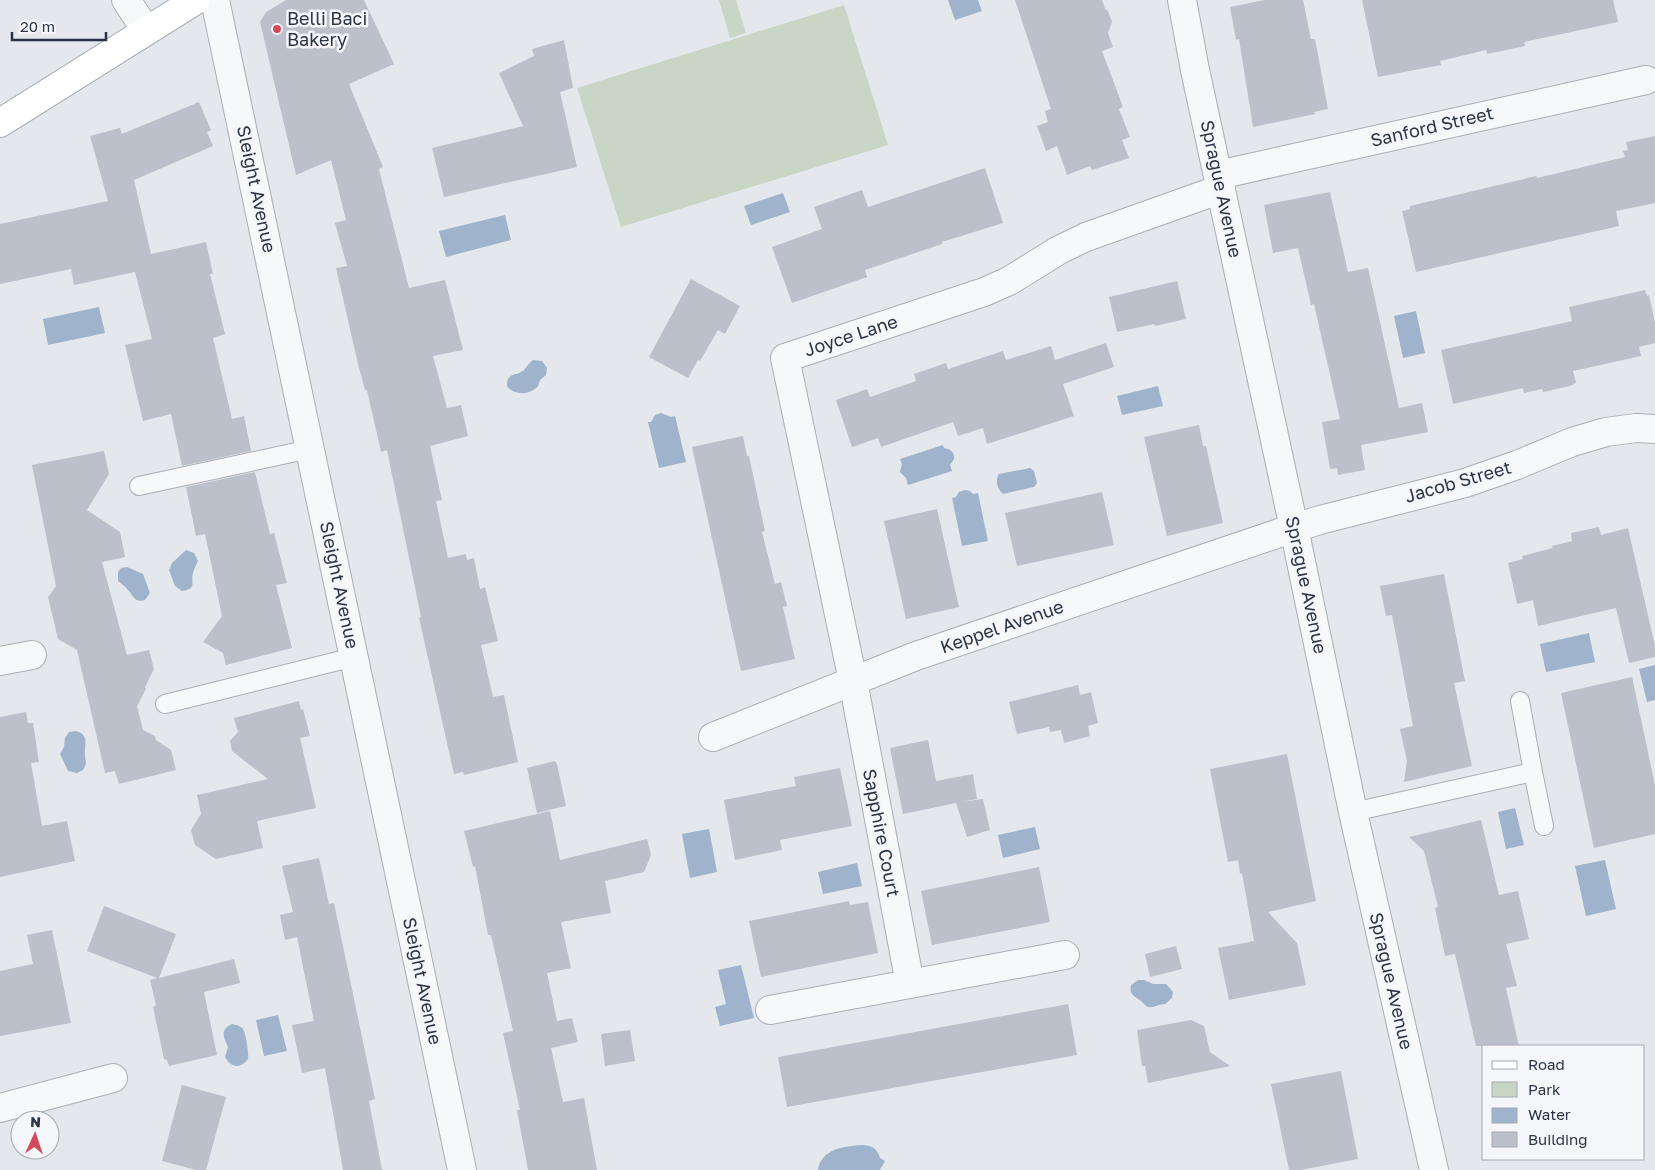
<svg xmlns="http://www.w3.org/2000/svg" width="1655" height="1170" font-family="'Golos Text',sans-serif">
	<rect width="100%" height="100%" fill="#e4e7ec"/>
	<path fill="#c9d6c5" d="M 719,0 L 736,0 L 746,33 L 730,38 Z
		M 844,5 L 888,145 L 621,227 L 577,88 Z"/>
	<path fill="#9fb4cc" d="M 948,0 L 978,0 L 982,11 L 955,20 Z
		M 783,193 L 790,212 L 751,225 L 744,206 Z
		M 505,215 L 511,240 L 446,257 L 439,231 Z
		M 99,307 L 105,333 L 48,345 L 43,319 Z
		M 1416,311 L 1425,353 L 1403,358 L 1394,316 Z
		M 533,360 L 542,361 L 547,368 L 546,375 L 540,380 L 538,386 C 531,395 514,396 507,386 C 507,371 516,377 524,370 C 527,366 529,363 533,360 Z
		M 1158,386 L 1163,406 L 1122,415 L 1117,396 Z
		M 661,413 L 671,417 L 675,416 L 686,462 L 659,468 L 648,422 L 651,422 L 655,415 Z
		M 943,445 L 944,448 C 950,449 955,452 954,459 L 950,465 L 952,471 L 908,485 L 906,478 L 900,472 L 902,464 L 900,459 Z
		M 1030,468 L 1034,471 L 1037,483 L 1034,487 L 1003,494 C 997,488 995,481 999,474 Z
		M 965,490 L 970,491 L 973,494 L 978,493 L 988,541 L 962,546 L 952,498 L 956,497 L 959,492 Z
		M 186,550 L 194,553 L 198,561 C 196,565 194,569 193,573 C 190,582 198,589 182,591 L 175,586 L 169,570 L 172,563 Z
		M 127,567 L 143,574 L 150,593 L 145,600 C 135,603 134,597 128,590 C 125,586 121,584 118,581 L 118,572 L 121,568 Z
		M 1589,633 L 1595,662 L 1546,672 L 1540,644 Z
		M 1655,665 L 1655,700 L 1647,702 L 1639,669 Z
		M 76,731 C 90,735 84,745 85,756 C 85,758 86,761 86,764 L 83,770 L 77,773 L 68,771 L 60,754 L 64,747 L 65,738 L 69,732 Z
		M 1515,808 L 1524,845 L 1506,849 L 1498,812 Z
		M 1035,827 L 1040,849 L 1003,858 L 998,835 Z
		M 709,829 L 717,872 L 690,878 L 682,834 Z
		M 1605,860 L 1616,909 L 1586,916 L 1575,866 Z
		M 857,863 L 862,886 L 823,894 L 818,872 Z
		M 741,965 L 754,1018 L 720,1026 L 715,1007 L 726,1004 L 718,970 Z
		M 1138,980 L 1144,980 L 1153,984 L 1166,984 L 1173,992 L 1172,998 L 1165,1004 C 1159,1004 1154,1008 1148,1007 C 1144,1005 1145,1004 1141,1001 C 1135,996 1129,996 1131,985 Z
		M 278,1015 L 287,1051 L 264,1056 L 256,1020 Z
		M 232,1024 C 236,1025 240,1025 243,1029 C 246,1034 249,1054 248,1059 C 241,1069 231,1068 225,1057 L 228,1047 C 224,1038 219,1030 232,1024 Z
		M 862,1145 C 871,1145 877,1148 880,1158 L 885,1161 L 880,1170 L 818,1170 C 821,1149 844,1146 862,1145 Z"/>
	<path fill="#bbc0ca" d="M 286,0 L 364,0 L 394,64 L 349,84 L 383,167 L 379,169 L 409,288 L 445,280 L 463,350 L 433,356 L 447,408 L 461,405 L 468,436 L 430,446 L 442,500 L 436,501 L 448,558 L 466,554 L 467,560 L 474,558 L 480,589 L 485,587 L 498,641 L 481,645 L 493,697 L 504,695 L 518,762 L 464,775 L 463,772 L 454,774 L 419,618 L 421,617 L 387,450 L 381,452 L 367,390 L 365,390 L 358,364 L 336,268 L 347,266 L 335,223 L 346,220 L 331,160 L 296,175 L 260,22 L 266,12 Z
		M 1015,0 L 1102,0 L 1105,9 L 1108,11 L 1112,22 L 1108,33 L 1113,47 L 1102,51 L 1123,107 L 1119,109 L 1130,137 L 1122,140 L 1129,158 L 1092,170 L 1090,166 L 1067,175 L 1057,146 L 1046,151 L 1037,126 L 1048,122 L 1045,111 L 1051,109 Z
		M 1265,0 L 1303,0 L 1311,39 L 1315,39 L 1328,109 L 1314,112 L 1315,114 L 1253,127 L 1239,39 L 1236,40 L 1230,7 Z
		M 1362,0 L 1613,0 L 1618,22 L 1524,42 L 1525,46 L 1487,54 L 1486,50 L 1440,61 L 1441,65 L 1378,77 Z
		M 564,40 L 573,88 L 560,92 L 577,167 L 444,197 L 432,148 L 523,126 L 499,73 L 534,56 L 532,49 Z
		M 199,102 L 211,130 L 207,132 L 213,146 L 134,180 L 151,254 L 206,242 L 213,274 L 210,274 L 225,334 L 213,338 L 232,419 L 244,416 L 251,451 L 182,466 L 171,414 L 143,421 L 125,345 L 152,339 L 135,272 L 74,285 L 71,269 L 0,284 L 0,224 L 108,201 L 90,136 L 120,128 L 122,134 Z
		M 1655,136 L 1655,203 L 1616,211 L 1619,226 L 1416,272 L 1402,211 L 1410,209 L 1410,206 L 1536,176 L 1537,178 L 1625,157 L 1623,151 L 1628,150 L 1626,142 Z
		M 985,168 L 1003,223 L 942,242 L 942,244 L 865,270 L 867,277 L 792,303 L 772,247 L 822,229 L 814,207 L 862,190 L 868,207 Z
		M 1330,192 L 1348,272 L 1368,268 L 1399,408 L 1422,403 L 1428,432 L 1361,445 L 1365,470 L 1338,475 L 1337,468 L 1330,469 L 1322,422 L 1340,419 L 1314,304 L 1311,305 L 1298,248 L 1273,253 L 1264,205 Z
		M 691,279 L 740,306 L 725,334 L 718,330 L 700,361 L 698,360 L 688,378 L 649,357 Z
		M 1177,281 L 1186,319 L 1155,326 L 1154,324 L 1117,332 L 1109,297 Z
		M 1645,290 L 1647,296 L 1649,295 L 1655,323 L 1655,343 L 1639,347 L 1641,356 L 1573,371 L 1576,383 L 1570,386 L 1543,392 L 1542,389 L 1524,393 L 1523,388 L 1453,404 L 1441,350 L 1572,321 L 1569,307 Z
		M 1106,343 L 1114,367 L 1063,384 L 1074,416 L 987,444 L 983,428 L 958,436 L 953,422 L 881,447 L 878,438 L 852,447 L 836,400 L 867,389 L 870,397 L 916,381 L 914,374 L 946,363 L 948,369 L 1003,351 L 1006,360 L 1051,346 L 1055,360 Z
		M 1199,425 L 1203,446 L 1206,446 L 1223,523 L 1167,536 L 1144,437 Z
		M 743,436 L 747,456 L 749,456 L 765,531 L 762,532 L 775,584 L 781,582 L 787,606 L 783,607 L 795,659 L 741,671 L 692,447 Z
		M 104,451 L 109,474 L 87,510 L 120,532 L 125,557 L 102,562 L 127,655 L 149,650 L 154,669 L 145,687 L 146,689 L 137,706 L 143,730 L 155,736 L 156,740 L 171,750 L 176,770 L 119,784 L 115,771 L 105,773 L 77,650 L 58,639 L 48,597 L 56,586 L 32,465 Z
		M 255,472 L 270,534 L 274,533 L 287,583 L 276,585 L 292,648 L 226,665 L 223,653 L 203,642 L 222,616 L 205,534 L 196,536 L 186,487 Z
		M 1102,492 L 1114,545 L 1017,566 L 1005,513 Z
		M 937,509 L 959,607 L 906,619 L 884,521 Z
		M 1599,527 L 1601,535 L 1628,528 L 1655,646 L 1655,657 L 1629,663 L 1616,608 L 1538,626 L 1533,600 L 1517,604 L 1508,563 L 1523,559 L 1522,556 L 1553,548 L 1552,546 L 1572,541 L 1571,533 Z
		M 1444,574 L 1465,681 L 1454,683 L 1472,766 L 1404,782 L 1407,761 L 1400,729 L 1413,726 L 1392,615 L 1386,616 L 1380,586 Z
		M 1632,677 L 1655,785 L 1655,834 L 1594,848 L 1561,693 Z
		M 1078,685 L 1080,695 L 1091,692 L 1098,723 L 1088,726 L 1090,736 L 1064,743 L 1061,730 L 1050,732 L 1049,727 L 1017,734 L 1009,702 Z
		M 299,701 L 301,710 L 303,709 L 310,736 L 300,738 L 316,808 L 257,821 L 263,848 L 216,859 L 195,845 L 191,830 L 201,814 L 197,795 L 268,779 L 232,751 L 230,741 L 238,732 L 234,718 Z
		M 26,712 L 28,723 L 33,723 L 39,762 L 31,763 L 42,826 L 67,821 L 75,861 L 0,877 L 0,717 Z
		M 928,740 L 936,781 L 973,774 L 977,799 L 961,802 L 983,799 L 990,830 L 967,837 L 956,803 L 903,814 L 890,748 Z
		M 1287,754 L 1316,901 L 1268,912 L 1297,943 L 1306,985 L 1229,1000 L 1218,948 L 1254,941 L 1242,873 L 1240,874 L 1238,860 L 1228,862 L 1210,769 Z
		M 555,761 L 557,764 L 566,806 L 537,813 L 527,768 Z
		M 840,768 L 852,826 L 780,840 L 782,850 L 735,860 L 724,800 L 796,786 L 794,777 Z
		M 550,811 L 560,860 L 647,839 L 651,855 L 644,872 L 605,881 L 611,913 L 561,922 L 571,968 L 547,973 L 557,1021 L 572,1018 L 578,1042 L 551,1048 L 563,1102 L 584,1098 L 597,1170 L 528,1170 L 517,1110 L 520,1110 L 503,1033 L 513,1031 L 491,935 L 488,935 L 475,866 L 473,867 L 464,831 Z
		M 1481,820 L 1499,895 L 1518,891 L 1529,939 L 1506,944 L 1517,986 L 1506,988 L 1519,1046 L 1476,1046 L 1455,954 L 1445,956 L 1435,908 L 1438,907 L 1424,851 L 1409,837 Z
		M 319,858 L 329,904 L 334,903 L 375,1099 L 369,1101 L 382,1170 L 343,1170 L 325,1068 L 302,1073 L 292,1025 L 314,1021 L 297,937 L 285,940 L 280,915 L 293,912 L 282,866 Z
		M 1039,867 L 1050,922 L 932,945 L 921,891 Z
		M 849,901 L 850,905 L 868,902 L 878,953 L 761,977 L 749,921 Z
		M 104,906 L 176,934 L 159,978 L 234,959 L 240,983 L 204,992 L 217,1055 L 169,1066 L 167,1060 L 164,1059 L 153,1007 L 156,1005 L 150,980 L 157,978 L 87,951 Z
		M 52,930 L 71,1023 L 0,1036 L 0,971 L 33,964 L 27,935 Z
		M 1176,946 L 1182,969 L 1150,977 L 1145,954 Z
		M 1068,1004 L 1077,1055 L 787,1107 L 778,1057 Z
		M 1191,1020 L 1204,1026 L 1210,1052 L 1230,1066 L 1148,1083 L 1145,1066 L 1142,1066 L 1137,1030 Z
		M 630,1030 L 635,1061 L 605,1066 L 601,1034 Z
		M 1341,1071 L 1358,1159 L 1300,1170 L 1289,1170 L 1271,1084 Z
		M 182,1085 L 226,1097 L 206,1170 L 196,1170 L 162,1161 Z"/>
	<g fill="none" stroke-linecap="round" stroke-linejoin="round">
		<g stroke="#a9aeb7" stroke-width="20">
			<path id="lane" d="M 139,486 L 310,449
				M 1520,701 L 1533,772
				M 165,704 L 354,657
				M 1353,812 L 1533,772 L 1544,826"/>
		</g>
		<g stroke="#a9aeb7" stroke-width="30">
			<path id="street" d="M 126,0 L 146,30
				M 215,0 L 462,1170
				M 1182,0 L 1195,70 L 1294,528 L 1353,812 L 1434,1170
				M 1218,175 L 1646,80
				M 0,661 L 32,655
				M 713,737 L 916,656 L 1294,528 L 1320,520 L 1465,483 L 1517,465 L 1572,442 L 1606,432 L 1636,428 L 1655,429
				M 910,984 L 853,681 L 785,358 L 984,292 L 1009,281 L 1059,250 L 1086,237 L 1221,189
				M 770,1010 L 1065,955
				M 0,1108 L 113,1078"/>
		</g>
		<g stroke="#a9aeb7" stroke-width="30">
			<path id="secondary" d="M 0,123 L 196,0"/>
		</g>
		<use href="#lane" stroke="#f7f8fa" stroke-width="18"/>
		<use href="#street" stroke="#f7f8fa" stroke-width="28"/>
		<use href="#secondary" stroke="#fff" stroke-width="28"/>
	</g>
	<circle fill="#d1495b" stroke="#f4f6f9" stroke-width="2" cx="277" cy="29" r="5"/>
	<g text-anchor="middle" stroke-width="5" stroke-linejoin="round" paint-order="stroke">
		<g font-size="18" fill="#2b3445" stroke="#f4f6f9" text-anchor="start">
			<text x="287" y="25">Belli Baci<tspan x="287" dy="21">Bakery</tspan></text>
		</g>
		<g font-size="18" fill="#2b3445" stroke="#f4f6f9">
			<text transform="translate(1432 127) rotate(-13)" y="6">Sanford Street</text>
			<text transform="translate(256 189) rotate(78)" y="6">Sleight Avenue</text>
			<text transform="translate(1221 189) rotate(78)" y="6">Sprague Avenue</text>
			<text transform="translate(851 336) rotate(-18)" y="6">Joyce Lane</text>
			<text transform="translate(1458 482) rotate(-16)" y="6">Jacob Street</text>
			<text transform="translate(339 585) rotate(78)" y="6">Sleight Avenue</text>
			<text transform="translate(1306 585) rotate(78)" y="6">Sprague Avenue</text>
			<text transform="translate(1002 627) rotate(-19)" y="6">Keppel Avenue</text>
			<text transform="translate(881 833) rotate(79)" y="6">Sapphire Court</text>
			<text transform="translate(422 981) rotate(78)" y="6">Sleight Avenue</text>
			<text transform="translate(1391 981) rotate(77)" y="6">Sprague Avenue</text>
		</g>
	</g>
	<rect x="1482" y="1045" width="162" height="115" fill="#f4f6f9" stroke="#a4a8b1"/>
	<rect x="1492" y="1061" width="25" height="8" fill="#ffffff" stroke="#a4a8b1"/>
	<text x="1528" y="1070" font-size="15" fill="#2b3445">Road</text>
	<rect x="1492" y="1082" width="25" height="15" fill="#c9d6c5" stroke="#a4a8b1"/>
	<text x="1528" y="1095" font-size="15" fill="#2b3445">Park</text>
	<rect x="1492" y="1108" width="25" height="15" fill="#9fb4cc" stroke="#a4a8b1"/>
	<text x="1528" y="1120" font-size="15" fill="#2b3445">Water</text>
	<rect x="1492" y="1132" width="25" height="15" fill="#bbc0ca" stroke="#a4a8b1"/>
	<text x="1528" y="1145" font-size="15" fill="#2b3445">Building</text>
	<g transform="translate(35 1135) rotate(3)"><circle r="24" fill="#f4f6f9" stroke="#a4a8b1"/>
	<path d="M0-4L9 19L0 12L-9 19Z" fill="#d1495b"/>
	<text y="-8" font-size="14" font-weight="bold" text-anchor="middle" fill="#2b3445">N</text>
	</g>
	<path d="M12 32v8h94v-8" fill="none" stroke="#2b3445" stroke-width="2.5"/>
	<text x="20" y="32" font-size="15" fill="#2b3445" stroke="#f4f6f9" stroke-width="4" paint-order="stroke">20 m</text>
</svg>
